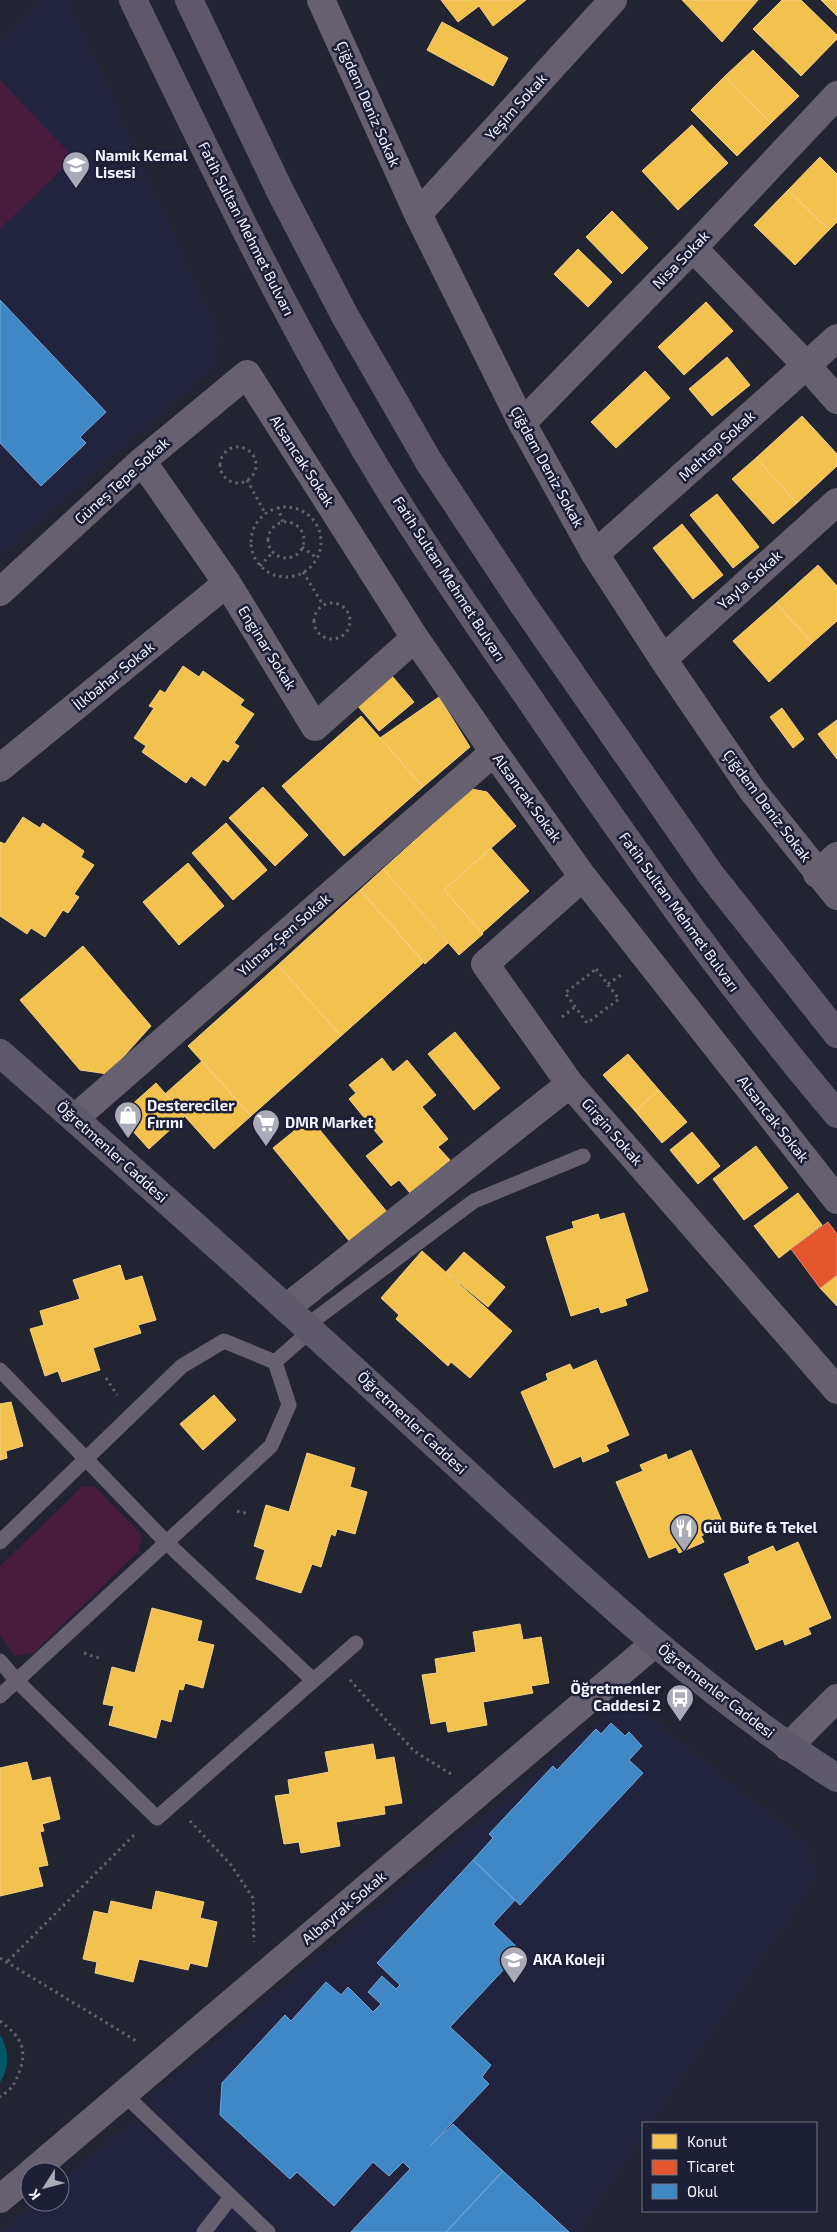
<svg xmlns="http://www.w3.org/2000/svg" width="837" height="2232" font-family="'Exo 2',sans-serif">
	<rect width="100%" height="100%" fill="#232431"/>
	<path fill="#22233f" d="M 44,0 L 68,0 L 218,334 L 212,368 L 0,556 L 0,44 Z
		M 611,1711 L 642,1711 L 808,1845 L 817,1876 L 651,2123 L 643,2123 L 643,2135 L 578,2232 L 0,2232 L 34,2202 L 60,2202 L 60,2181 L 137,2117 L 155,2092 Z"/>
	<path fill="#491c3d" d="M 0,80 L 74,158 L 0,229 Z
		M 83,1486 L 95,1487 L 142,1535 L 139,1551 L 33,1653 L 16,1656 L 0,1636 L 0,1566 Z"/>
	<path fill="#035769" d="M 0,2035 C 9,2049 10,2068 0,2082 Z"/>
	<path fill="#f2c14e" stroke="#f2d082" d="M 441,0 L 526,0 L 493,26 L 479,6 L 458,22 Z
		M 682,0 L 758,0 L 722,42 Z
		M 782,0 L 801,0 L 837,35 L 837,39 L 801,76 L 753,29 Z
		M 821,0 L 837,0 L 837,16 Z
		M 442,22 L 508,58 L 493,86 L 427,50 Z
		M 753,50 L 799,96 L 771,123 L 725,76 Z
		M 725,76 L 771,123 L 737,156 L 691,110 Z
		M 692,125 L 728,163 L 678,210 L 642,171 Z
		M 820,157 L 837,174 L 837,222 L 829,230 L 788,190 Z
		M 788,190 L 829,230 L 795,265 L 754,225 Z
		M 612,211 L 648,248 L 622,274 L 586,237 Z
		M 578,249 L 612,282 L 588,307 L 554,274 Z
		M 706,302 L 733,331 L 684,375 L 658,347 Z
		M 727,357 L 750,385 L 712,416 L 689,389 Z
		M 645,371 L 670,398 L 616,448 L 591,422 Z
		M 802,416 L 837,454 L 837,466 L 797,503 L 756,458 Z
		M 756,458 L 797,503 L 773,524 L 732,479 Z
		M 717,494 L 759,547 L 733,568 L 690,515 Z
		M 682,524 L 723,575 L 693,599 L 653,548 Z
		M 818,565 L 837,586 L 837,621 L 812,643 L 776,603 Z
		M 776,603 L 812,643 L 769,682 L 733,641 Z
		M 183,666 L 199,677 L 203,671 L 244,700 L 240,705 L 254,714 L 234,743 L 239,746 L 228,762 L 223,759 L 205,786 L 191,776 L 186,783 L 142,752 L 146,746 L 134,738 L 154,708 L 149,706 L 160,690 L 165,693 Z
		M 392,676 L 414,702 L 379,731 L 357,705 Z
		M 439,697 L 470,747 L 423,787 L 380,738 Z
		M 782,708 L 804,739 L 793,748 L 770,717 Z
		M 361,716 L 423,787 L 344,856 L 282,786 Z
		M 837,720 L 837,759 L 818,734 Z
		M 263,787 L 308,835 L 275,866 L 229,818 Z
		M 472,789 L 487,792 L 516,826 L 444,890 L 483,934 L 459,955 L 383,869 Z
		M 23,817 L 40,828 L 43,823 L 84,851 L 81,857 L 94,865 L 74,894 L 79,897 L 68,913 L 63,910 L 45,937 L 31,928 L 27,934 L 0,916 L 0,842 L 5,844 Z
		M 226,823 L 267,870 L 233,900 L 192,853 Z
		M 491,848 L 529,891 L 482,933 L 444,890 Z
		M 188,863 L 224,906 L 179,945 L 143,902 Z
		M 383,869 L 448,943 L 425,964 L 360,890 Z
		M 360,890 L 424,962 L 341,1036 L 278,965 Z
		M 83,946 L 151,1026 L 108,1074 L 80,1070 L 20,1000 Z
		M 278,965 L 341,1036 L 251,1116 L 188,1046 Z
		M 455,1032 L 500,1088 L 474,1110 L 428,1054 Z
		M 628,1054 L 659,1090 L 635,1111 L 603,1075 Z
		M 382,1058 L 393,1072 L 407,1060 L 436,1095 L 422,1107 L 448,1139 L 438,1147 L 450,1160 L 410,1193 L 399,1180 L 391,1186 L 366,1156 L 384,1142 L 349,1099 L 356,1093 L 349,1085 Z
		M 202,1061 L 251,1116 L 214,1149 L 165,1094 Z
		M 156,1083 L 185,1116 L 149,1149 L 119,1116 Z
		M 659,1090 L 687,1122 L 662,1143 L 635,1111 Z
		M 310,1118 L 387,1212 L 350,1242 L 273,1148 Z
		M 692,1132 L 720,1166 L 698,1184 L 670,1150 Z
		M 756,1146 L 788,1188 L 744,1220 L 713,1179 Z
		M 798,1193 L 822,1225 L 779,1258 L 754,1226 Z
		M 624,1213 L 648,1291 L 625,1299 L 627,1305 L 601,1313 L 599,1307 L 571,1316 L 546,1237 L 574,1228 L 572,1222 L 598,1214 L 600,1220 Z
		M 422,1251 L 512,1331 L 470,1378 L 451,1362 L 448,1366 L 396,1319 L 399,1315 L 381,1298 Z
		M 464,1252 L 505,1287 L 488,1307 L 446,1272 Z
		M 120,1265 L 125,1281 L 142,1276 L 156,1320 L 138,1325 L 141,1333 L 93,1348 L 100,1370 L 62,1382 L 58,1371 L 45,1376 L 30,1329 L 44,1325 L 40,1311 L 80,1299 L 73,1280 Z
		M 837,1275 L 837,1306 L 820,1288 Z
		M 596,1360 L 629,1435 L 606,1445 L 609,1451 L 583,1462 L 581,1456 L 554,1468 L 521,1392 L 548,1380 L 546,1374 L 570,1364 L 573,1370 Z
		M 214,1395 L 236,1420 L 203,1450 L 180,1424 Z
		M 11,1402 L 23,1446 L 6,1451 L 7,1458 L 0,1460 L 0,1404 Z
		M 691,1450 L 724,1526 L 701,1536 L 704,1542 L 679,1553 L 676,1547 L 649,1558 L 616,1482 L 643,1471 L 640,1465 L 666,1454 L 668,1460 Z
		M 307,1453 L 355,1468 L 350,1487 L 367,1492 L 355,1534 L 337,1529 L 335,1536 L 331,1534 L 321,1567 L 312,1564 L 301,1593 L 256,1579 L 265,1550 L 254,1546 L 266,1505 L 289,1512 Z
		M 798,1542 L 831,1618 L 808,1628 L 811,1634 L 785,1645 L 783,1639 L 756,1650 L 724,1574 L 750,1563 L 748,1557 L 773,1546 L 776,1552 Z
		M 152,1608 L 202,1621 L 197,1641 L 214,1645 L 203,1688 L 185,1683 L 183,1690 L 179,1689 L 171,1722 L 161,1719 L 156,1738 L 109,1725 L 114,1706 L 103,1704 L 112,1667 L 135,1673 Z
		M 520,1624 L 523,1640 L 541,1637 L 549,1683 L 531,1686 L 533,1693 L 483,1702 L 487,1725 L 448,1732 L 446,1721 L 431,1724 L 422,1675 L 437,1673 L 435,1659 L 476,1652 L 473,1632 Z
		M 373,1744 L 376,1760 L 394,1757 L 402,1803 L 384,1806 L 385,1814 L 336,1822 L 340,1846 L 301,1853 L 299,1842 L 284,1844 L 275,1796 L 290,1794 L 288,1780 L 329,1772 L 325,1752 Z
		M 27,1762 L 32,1781 L 50,1777 L 60,1819 L 42,1824 L 44,1831 L 40,1832 L 48,1865 L 38,1867 L 43,1886 L 0,1896 L 0,1768 Z
		M 156,1891 L 204,1902 L 200,1918 L 217,1922 L 207,1967 L 190,1963 L 188,1970 L 139,1959 L 133,1982 L 95,1973 L 97,1962 L 83,1959 L 94,1911 L 108,1914 L 111,1901 L 152,1910 Z"/>
	<path fill="#e4572e" stroke="#e8866c" d="M 828,1222 L 837,1234 L 837,1275 L 820,1288 L 791,1249 Z"/>
	<path fill="#3f88c5" stroke="#75a8d6" d="M 0,300 L 106,412 L 80,437 L 86,443 L 41,486 L 0,443 Z
		M 611,1723 L 625,1736 L 629,1732 L 642,1746 L 629,1760 L 643,1773 L 520,1905 L 473,1860 L 493,1838 L 489,1834 L 553,1766 L 557,1770 L 596,1729 L 601,1734 Z
		M 473,1860 L 515,1900 L 493,1924 L 521,1951 L 450,2027 L 491,2065 L 482,2077 L 489,2084 L 431,2145 L 453,2124 L 503,2171 L 446,2232 L 351,2232 L 410,2169 L 403,2162 L 389,2176 L 373,2162 L 334,2206 L 297,2172 L 290,2179 L 220,2115 L 222,2083 L 285,2015 L 291,2021 L 326,1982 L 341,1995 L 348,1987 L 373,2012 L 381,2004 L 368,1992 L 382,1976 L 396,1989 L 400,1985 L 377,1963 Z
		M 503,2171 L 569,2232 L 446,2232 Z"/>
	<g fill="none" stroke-linecap="round" stroke-linejoin="round">
		<path stroke="#65626e" stroke-width="3" stroke-dasharray="2.5 4" stroke-linecap="butt" d="M220 465a18 18 0 1 1 36 0a18 18 0 1 1-36 0Z
			M 247,480 L 265,513
			M251 542a35 35 0 1 1 70 0a35 35 0 1 1-70 0Z
			M 278,507 L 283,523
			M268 540a18 18 0 1 1 36 0a18 18 0 1 1-36 0Z
			M 302,547 L 317,558
			M 260,566 L 273,552
			M 303,572 L 323,605
			M314 621a18 18 0 1 1 36 0a18 18 0 1 1-36 0Z
			M 596,969 L 619,999 L 587,1023 L 565,993 Z
			M 608,984 L 621,975
			M 562,1017 L 575,1007
			M 106,1378 L 117,1395
			M 237,1511 L 249,1514
			M 84,1653 L 102,1659
			M 350,1680 L 414,1751 L 451,1774
			M 190,1821 L 231,1865 L 253,1898 L 254,1942
			M 0,1958 L 138,2042
			M 8,1961 L 136,1833
			M 0,2021 C 18,2035 28,2046 20,2070 C 14,2085 14,2087 0,2097"/>
		<path stroke="#67606e" stroke-width="15" d="M 306,1326 L 474,1201 L 583,1156
			M 275,1362 L 311,1330
			M 0,1370 L 167,1543 L 313,1680
			M 0,1542 L 182,1366 L 224,1341 L 275,1362 L 289,1405 L 271,1446 L 0,1696
			M 0,1661 L 17,1681 L 157,1818 L 356,1643
			M 125,2095 L 268,2232
			M 204,2232 L 231,2197"/>
		<path stroke="#67606e" stroke-width="28" d="M 321,0 L 418,214 L 522,423 L 595,554 L 663,659 L 752,790 L 837,896
			M 418,214 L 613,0
			M 693,248 L 807,366 L 837,400
			M 522,423 L 693,248 L 837,95
			M 142,461 L 227,583 L 315,727 L 415,638
			M 595,554 L 837,338
			M 0,592 L 142,461 L 247,374 L 415,638 L 494,752 L 583,877 L 837,1200
			M 663,659 L 837,502
			M 0,768 L 227,583
			M 817,874 L 837,856
			M 583,877 L 485,964 L 570,1084 L 837,1390
			M 75,1118 L 494,752
			M 286,1308 L 570,1084
			M 788,1747 L 837,1698
			M 32,2172 L 655,1643
			M 0,2199 L 30,2174"/>
		<path stroke="#5f5a6a" stroke-width="28" d="M 0,1053 C 148,1183 294,1314 439,1448 C 566,1564 691,1686 837,1778"/>
		<path stroke="#5e5869" stroke-width="28" d="M 133,0 C 201,141 269,283 348,420 C 402,516 466,607 529,698 C 626,841 725,982 837,1114
			M 189,0 L 280,191 L 345,316 L 429,462 L 522,603 L 711,875 L 837,1034"/>
	</g>
	<defs>
		<g id="school-pin" transform="scale(1.4375)"><path d="M0 17L-7.5 6A9.5 9.5 0 1 1 7.5 6Z" fill="#aaabb6" stroke="#1d1f37"/><path d="M0-5L7-2L0 1L-7-2ZM-4 1L0 2.5L4 1V4Q0 6-4 4Z" fill="#fff"/></g>
		<g id="shop-pin" transform="scale(1.4375)"><path d="M0 17L-7.5 6A9.5 9.5 0 1 1 7.5 6Z" fill="#aaabb6" stroke="#1d1f37"/><path d="M-5-2.5h2.3a2.7 3.5 0 0 1 5.4 0H5L5.5 6h-11ZM-1.5-2.5h3a1.5 2.3 0 0 0-3 0Z" fill="#fff"/></g>
		<g id="supermarket-pin" transform="scale(1.4375)"><path d="M0 17L-7.5 6A9.5 9.5 0 1 1 7.5 6Z" fill="#aaabb6" stroke="#1d1f37"/><path d="M-6-5.5h2.5l.6 2H6L4.5 2H-2.5L-4.4-4H-6ZM-1.5 3.2a1.3 1.3 0 1 0 .1 0ZM3 3.2a1.3 1.3 0 1 0 .1 0Z" fill="#fff"/></g>
		<g id="restaurant-pin" transform="scale(1.4375)"><path d="M0 17L-7.5 6A9.5 9.5 0 1 1 7.5 6Z" fill="#aaabb6" stroke="#1d1f37"/><path d="M-5-6h1v4h1v-4h1v4h1v-4h1v5L-1.5 .5V6h-2V.5L-5-1ZM5-6V6H3V1.5H1.5Q1.5-4 5-6Z" fill="#fff"/></g>
		<g id="bus-pin" transform="scale(1.4375)"><path d="M0 17L-7.5 6A9.5 9.5 0 1 1 7.5 6Z" fill="#aaabb6" stroke="#1d1f37"/><path d="M-5-6H5V4H4V6H2V4H-2V6H-4V4H-5ZM-3.5-4V0h7V-4ZM-3.5 1.2v1.5H-2V1.2ZM2 1.2v1.5H3.5V1.2Z" fill="#fff"/></g>
	</defs>
	<g fill-rule="evenodd">
		<use href="#school-pin" x="76" y="165"/>
		<use href="#shop-pin" x="128" y="1115"/>
		<use href="#supermarket-pin" x="266" y="1123"/>
		<use href="#restaurant-pin" x="684" y="1528"/>
		<use href="#bus-pin" x="680" y="1698"/>
		<use href="#school-pin" x="514" y="1960"/>
	</g>
	<g text-anchor="middle" stroke-width="5" stroke-linejoin="round" paint-order="stroke">
		<g font-size="15" fill="#f2f3fd" stroke="#1d1f37">
			<text transform="translate(368 104) rotate(66)" y="5">Çiğdem Deniz Sokak</text>
			<text transform="translate(516 107) rotate(-48)" y="5">Yeşim Sokak</text>
			<text transform="translate(246 229) rotate(63)" y="5">Fatih Sultan Mehmet Bulvarı</text>
			<text transform="translate(681 260) rotate(-46)" y="5">Nisa Sokak</text>
			<text transform="translate(717 446) rotate(-42)" y="5">Mehtap Sokak</text>
			<text transform="translate(302 461) rotate(57)" y="5">Alsancak Sokak</text>
			<text transform="translate(547 467) rotate(61)" y="5">Çiğdem Deniz Sokak</text>
			<text transform="translate(122 481) rotate(-42)" y="5">Güneş Tepe Sokak</text>
			<text transform="translate(449 579) rotate(57)" y="5">Fatih Sultan Mehmet Bulvarı</text>
			<text transform="translate(750 580) rotate(-42)" y="5">Yayla Sokak</text>
			<text transform="translate(267 648) rotate(58)" y="5">Enginar Sokak</text>
			<text transform="translate(114 676) rotate(-39)" y="5">İlkbahar Sokak</text>
			<text transform="translate(527 798) rotate(54)" y="5">Alsancak Sokak</text>
			<text transform="translate(767 806) rotate(53)" y="5">Çiğdem Deniz Sokak</text>
			<text transform="translate(679 912) rotate(54)" y="5">Fatih Sultan Mehmet Bulvarı</text>
			<text transform="translate(284 935) rotate(-41)" y="5">Yılmaz Şen Sokak</text>
			<text transform="translate(773 1119) rotate(52)" y="5">Alsancak Sokak</text>
			<text transform="translate(612 1132) rotate(49)" y="5">Girgin Sokak</text>
			<text transform="translate(112 1152) rotate(42)" y="5">Öğretmenler Caddesi</text>
			<text transform="translate(412 1423) rotate(43)" y="5">Öğretmenler Caddesi</text>
			<text transform="translate(716 1691) rotate(38)" y="5">Öğretmenler Caddesi</text>
			<text transform="translate(344 1908) rotate(-40)" y="5">Albayrak Sokak</text>
		</g>
		<g font-size="15" font-weight="bold" fill="#f2f3fd" stroke="#1d1f37" text-anchor="start">
			<text x="95" y="161">Namık Kemal<tspan x="95" dy="17">Lisesi</tspan></text>
			<text x="147" y="1111">Destereciler<tspan x="147" dy="17">Fırını</tspan></text>
			<text x="285" y="1128">DMR Market</text>
			<text x="703" y="1533">Gül Büfe &amp; Tekel</text>
			<text x="661" y="1694" text-anchor="end">Öğretmenler<tspan x="661" dy="17">Caddesi 2</tspan></text>
			<text x="533" y="1965">AKA Koleji</text>
		</g>
	</g>
	<rect x="642" y="2122" width="175" height="90" fill="#1d1f37" stroke="#727486"/>
	<rect x="652" y="2134" width="25" height="15" fill="#f2c14e" stroke="#727486"/>
	<text x="687" y="2147" font-size="15" fill="#f2f3fd">Konut</text>
	<rect x="652" y="2160" width="25" height="15" fill="#e4572e" stroke="#727486"/>
	<text x="687" y="2172" font-size="15" fill="#f2f3fd">Ticaret</text>
	<rect x="652" y="2184" width="25" height="15" fill="#3f88c5" stroke="#727486"/>
	<text x="687" y="2197" font-size="15" fill="#f2f3fd">Okul</text>
	<g transform="translate(45 2187) rotate(234)"><circle r="24" fill="#1d1f37" stroke="#727486"/>
	<path d="M0-4L9 19L0 12L-9 19Z" fill="#aaabb6"/>
	<text y="-8" font-size="14" font-weight="bold" text-anchor="middle" fill="#f2f3fd">K</text>
	</g>
</svg>
